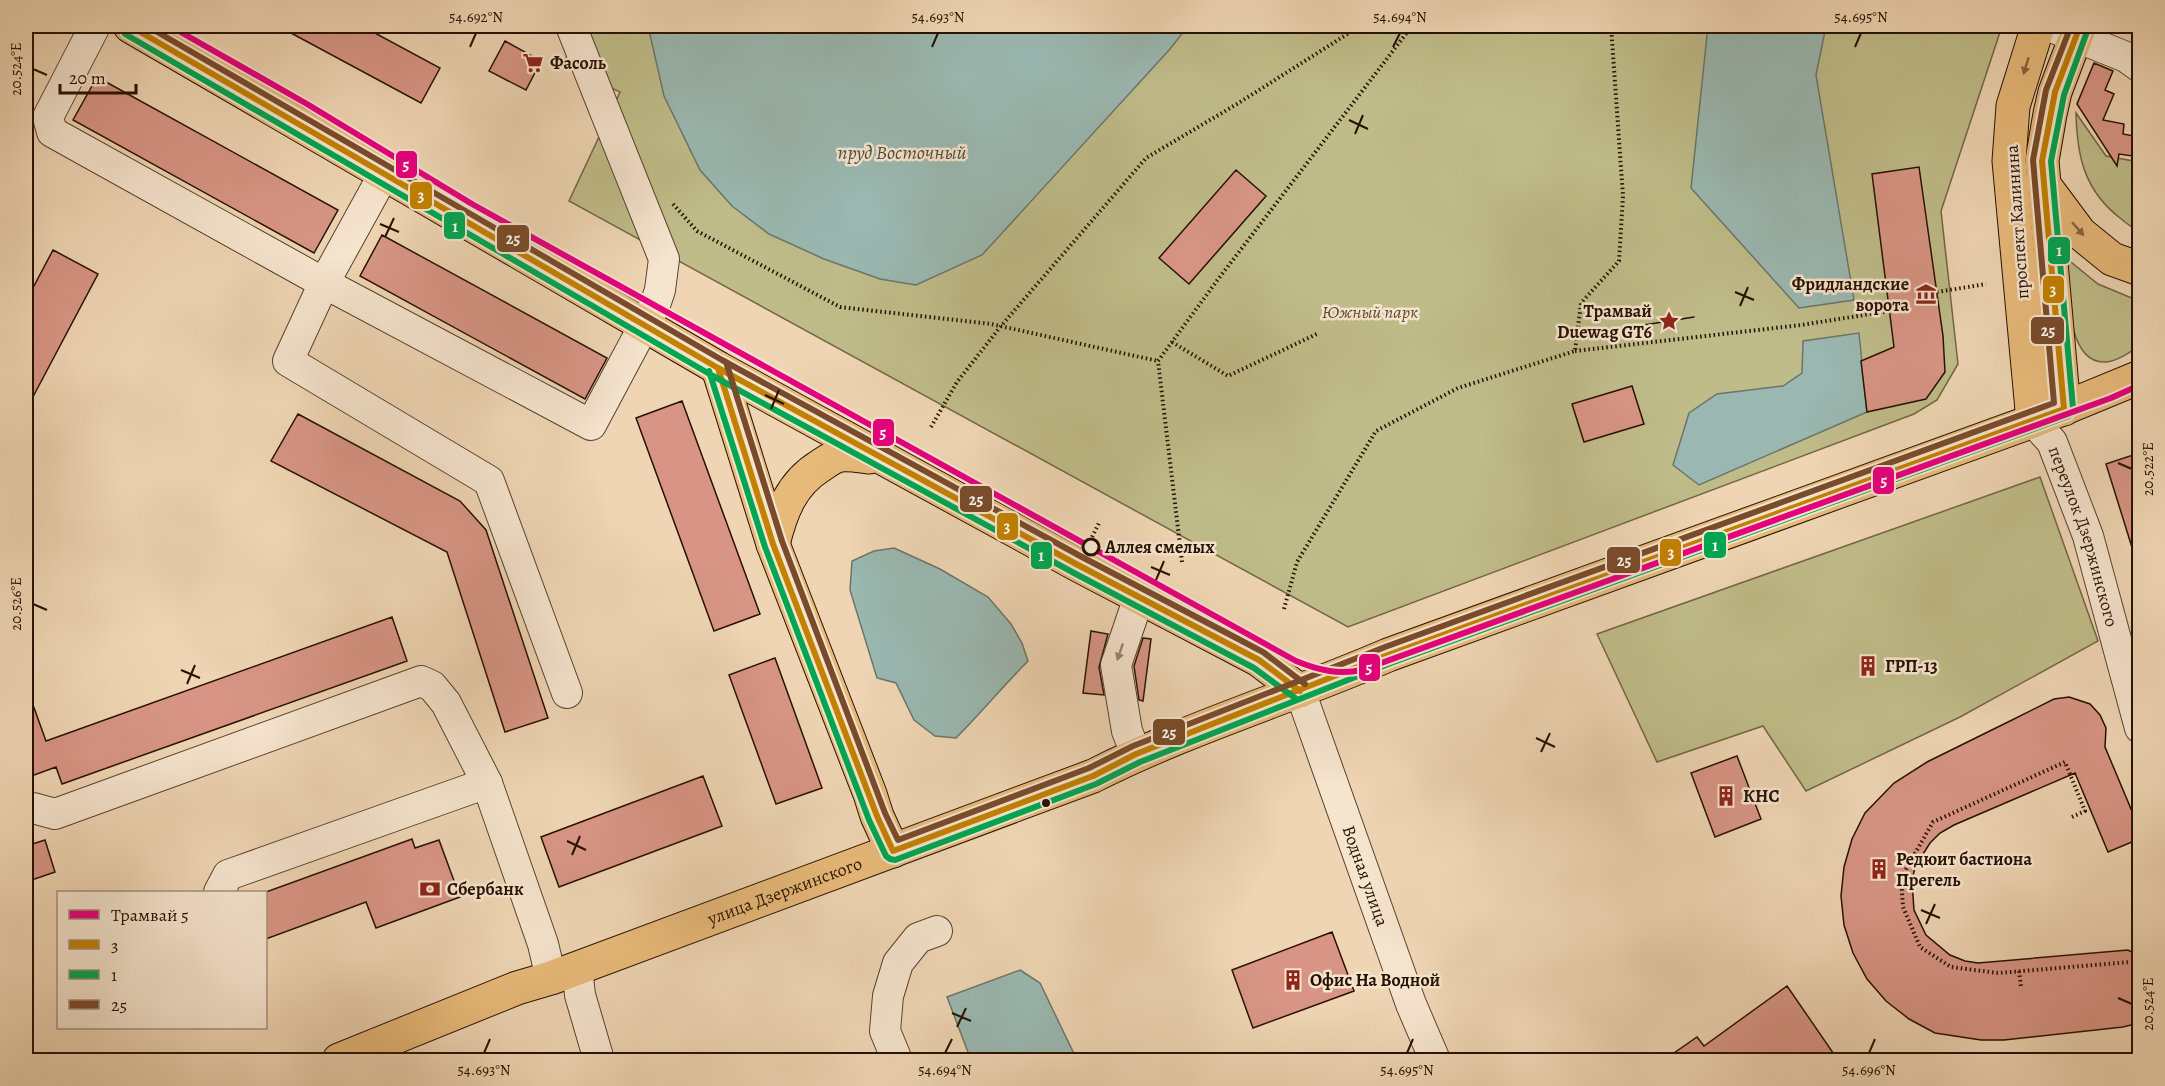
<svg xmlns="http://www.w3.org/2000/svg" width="2165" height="1086" font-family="Alegreya,serif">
	<rect width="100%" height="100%" fill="#efd5b3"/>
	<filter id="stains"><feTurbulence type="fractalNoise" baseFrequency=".00333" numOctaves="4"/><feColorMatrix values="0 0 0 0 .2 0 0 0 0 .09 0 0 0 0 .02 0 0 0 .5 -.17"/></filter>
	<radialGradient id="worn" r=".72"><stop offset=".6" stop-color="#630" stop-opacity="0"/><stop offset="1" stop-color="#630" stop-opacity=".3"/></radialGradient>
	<path fill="#bfbc89" stroke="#736645" stroke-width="1.5" d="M 579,26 L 2002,26 L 1941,211 L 1958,364 L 1937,400 L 1914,414 L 1348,627 L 569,201 L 620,92 L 563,65 Z
		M 2076,113 L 2106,156 L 2139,162 L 2139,231 C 2132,228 2126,223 2120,218 C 2084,190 2077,156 2076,113 Z
		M 2066,258 L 2098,284 L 2139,301 L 2139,346 C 2130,352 2118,361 2106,362 C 2065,365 2068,284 2066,258 Z
		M 2040,477 L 2098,641 L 1960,717 L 1806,791 L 1763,726 L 1657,762 L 1597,634 Z"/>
	<path fill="#9ab8b1" stroke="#6c756b" stroke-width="1.5" d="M 648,26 L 1188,26 L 1170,49 L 982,255 L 916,285 L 880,279 L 824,259 L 769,234 L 732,206 L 700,170 L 664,96 Z
		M 1708,26 L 1826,26 L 1816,75 L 1854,300 L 1799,308 L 1691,188 Z
		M 1859,333 L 1867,412 L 1699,485 L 1673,465 L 1689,413 L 1717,394 L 1783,386 L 1802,373 L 1803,341 Z
		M 894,548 L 940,569 L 988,597 L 1011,624 L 1022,643 L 1028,661 C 1003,686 981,713 956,738 L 935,736 L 914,720 L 896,683 L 877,678 L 850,590 L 852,561 L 874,551 Z
		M 1020,970 L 1040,983 L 1077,1060 L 971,1060 L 947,997 Z"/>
	<path fill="#d89585" stroke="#271101" stroke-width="1.5" d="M 278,26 L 362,26 L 440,68 L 421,103 Z
		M 505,41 L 541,61 L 526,90 L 489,71 Z
		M 2094,63 L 2113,71 L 2105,90 L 2114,94 L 2103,120 L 2124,124 L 2123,134 L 2139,137 L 2139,157 L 2119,154 L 2117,166 L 2077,104 Z
		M 97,77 L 338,210 L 314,253 L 73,120 Z
		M 1919,167 L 1943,336 L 1945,372 L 1926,399 L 1867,412 L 1861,361 L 1894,347 L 1872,174 Z
		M 1236,170 L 1266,196 L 1189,284 L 1159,258 Z
		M 382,235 L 607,358 L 585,399 L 360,276 Z
		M 53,250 L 98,274 L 26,410 L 26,301 Z
		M 1632,386 L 1644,424 L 1584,442 L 1572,404 Z
		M 682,401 L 760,614 L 714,631 L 636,418 Z
		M 298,414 L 460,501 L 486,530 L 548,718 L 505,732 L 447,552 L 271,461 Z
		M 2139,453 L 2139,556 L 2135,557 L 2106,464 Z
		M 392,617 L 407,661 L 62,784 L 56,767 L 26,778 L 26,691 L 28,691 L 46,741 Z
		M 1091,631 L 1108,634 L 1099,667 L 1104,695 L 1083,693 Z
		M 1143,638 L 1151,639 L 1143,701 L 1139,700 L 1134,666 Z
		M 775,658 L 822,788 L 776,804 L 729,675 Z
		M 2069,697 L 2090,704 L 2100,715 L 2106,728 L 2105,747 L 2139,828 L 2139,839 L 2108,852 L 2075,773 L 1954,825 L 1940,833 L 1930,843 L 1915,867 L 1912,881 L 1914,910 L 1926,935 L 1950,955 L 1965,961 L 1978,963 L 2128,950 L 2139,956 L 2139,1023 L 2123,1027 L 2004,1040 L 1981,1040 L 1935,1033 L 1909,1019 L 1886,1001 L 1867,979 L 1853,953 L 1844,925 L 1841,896 L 1844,867 L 1852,839 L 1865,813 L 1894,783 L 1927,762 L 2010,721 L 2054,699 Z
		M 1737,756 L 1761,819 L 1715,837 L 1691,773 Z
		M 703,776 L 722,826 L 559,887 L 541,837 Z
		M 412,839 L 415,848 L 439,840 L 460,897 L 376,928 L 366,902 L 266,939 L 266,892 Z
		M 45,840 L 55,872 L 26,882 L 26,846 Z
		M 1332,932 L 1354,991 L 1253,1028 L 1232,970 Z
		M 1787,986 L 1838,1060 L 1664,1060 L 1697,1037 L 1704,1046 Z"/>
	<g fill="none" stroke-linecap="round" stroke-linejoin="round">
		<g stroke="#59422e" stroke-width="32">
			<g id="minor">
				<path d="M 95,26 L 48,117 L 52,132 L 324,283 L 591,425 L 655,305 L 660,290 L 664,259 L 571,26"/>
				<path d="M 2049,26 L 2126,57 L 2140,67"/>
				<path d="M 384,174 L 324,283 L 288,361 L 489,481 L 567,693"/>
				<path id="s1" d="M 2033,421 L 2052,442 L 2088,536 L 2140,728"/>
				<path id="s2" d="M 1300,691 L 1411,1004 L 1435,1060"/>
				<path d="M 1136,754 L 1127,731 L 1116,665 L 1139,597"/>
				<path d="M 26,810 L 33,808 L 55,814 L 421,681 L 432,686 L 446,703 L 487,783 L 543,944 L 551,978"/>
				<path d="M 219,892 L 228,875 L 487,783"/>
				<path d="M 577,968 L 580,995 L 599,1060"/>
				<path d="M 897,1060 L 885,1031 L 888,996 L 898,963 L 918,938 L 937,931"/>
			</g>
		</g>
		<g stroke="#271101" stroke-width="35">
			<g id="major">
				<path d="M 130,26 L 718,368 L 1078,565 L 1259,660 L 1300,691"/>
				<path d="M 2042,182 L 2080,233 L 2112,259 L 2140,269"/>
				<path d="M 718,368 L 773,544 L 870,794 L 877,816 L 893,851"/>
				<path d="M 2064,409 L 2042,161 L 2050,114 L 2055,92 L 2080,26"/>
				<path d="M 2033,421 L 2009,161 L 2013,106 L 2038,26"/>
				<path d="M 773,544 C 781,512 791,484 820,466 C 826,462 834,456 841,455 C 850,454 860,456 869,457 L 871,452"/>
				<path id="s3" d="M 339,1060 L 517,988 L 551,978 L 1093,776 C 1188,728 1291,697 1388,655 L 2033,421 L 2140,377"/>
			</g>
		</g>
		<path stroke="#271101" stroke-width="4" stroke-dasharray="1.5 3" stroke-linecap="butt" d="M 673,204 L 697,231 L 840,307 L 991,324 L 1158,361
			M 1937,292 L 1986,284
			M 1172,342 L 1228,376 L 1319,333
			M 1575,351 L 1801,325 L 1889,311
			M 931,427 L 957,382 L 1001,326 L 1146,158 L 1237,104 L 1360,26
			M 1090,541 L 1099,523
			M 1182,562 L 1158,361 L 1219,278 L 1412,26
			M 1284,609 L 1297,562 L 1376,431 L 1458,388 L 1575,351 L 1581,303 L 1619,261 L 1623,196 L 1611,26
			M 2072,817 L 2085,811 L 2065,762 L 1933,822 L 1901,878 L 1903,907 L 1920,947 L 1951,967 L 1998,973 L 2130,962
			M 2019,971 L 2021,986"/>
		<use href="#minor" stroke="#f5e4ce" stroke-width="30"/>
		<use href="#major" stroke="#e8ba7a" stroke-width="33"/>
		<path stroke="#271101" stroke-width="1.5" d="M 1625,328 L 1694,317"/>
		<g stroke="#f5e4ce" stroke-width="10">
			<path id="bus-1" d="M 130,26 L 718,368 L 1078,565 L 1259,660 L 1300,691
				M 718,368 L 773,544 L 877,816 L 893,851 L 1093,776 L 1136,754 L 1388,655 L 2064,409 L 2042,161 L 2055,92 L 2080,26"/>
		</g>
		<g stroke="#f5e4ce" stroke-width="10">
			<path id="bus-2" d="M 125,34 L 713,376 L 1074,573 L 1254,668 L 1295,698
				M 709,371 L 765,547 L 869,820 L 886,856 L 890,859 L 895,860 L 1096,784 L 1140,762 L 1391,663 L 2069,416 L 2073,408 L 2051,161 L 2064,95 L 2088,29"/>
		</g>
		<g stroke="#f5e4ce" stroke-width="10">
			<path id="bus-3" d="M 147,26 L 722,360 L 1082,557 L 1263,652 L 1305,684
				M 727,365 L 782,541 L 885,813 L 898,840 L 1089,768 L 1133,746 L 1385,647 L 2054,403 L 2033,160 L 2046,90 L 2071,26"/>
		</g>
		<use href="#bus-1" stroke="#c38100" stroke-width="6"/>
		<use href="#bus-2" stroke="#00a651" stroke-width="6"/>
		<use href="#bus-3" stroke="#7a4b2a" stroke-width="6"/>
		<g stroke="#f5e4ce" stroke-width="10">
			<path id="tram-1" d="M 170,26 L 307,104 L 472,204 L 1296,661 C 1318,670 1338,675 1362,670 L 2111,398 L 2140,385"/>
		</g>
		<use href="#tram-1" stroke="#e5007d" stroke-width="6"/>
	</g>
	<defs><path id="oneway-solid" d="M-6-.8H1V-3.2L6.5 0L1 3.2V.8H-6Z" transform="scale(1.5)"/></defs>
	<g fill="#88663e">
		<use href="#oneway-solid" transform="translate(2026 66) rotate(107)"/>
		<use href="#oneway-solid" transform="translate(2078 229) rotate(49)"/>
	</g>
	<use fill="#988572" href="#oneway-solid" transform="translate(1120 652) rotate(109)"/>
	<path fill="none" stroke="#271101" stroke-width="2" d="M 470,47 L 476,33M 932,47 L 938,33M 1393,47 L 1400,33M 1855,47 L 1861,33M 33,69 L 47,75M 1349,120 L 1368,129M 1355,134 L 1363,115M 380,224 L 399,232M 385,237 L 394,218M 1735,292 L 1754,300M 1740,306 L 1748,287M 765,395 L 784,404M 771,409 L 779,390M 2118,463 L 2132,469M 1151,567 L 1170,575M 1156,580 L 1164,561M 33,604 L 47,610M 181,670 L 200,678M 187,684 L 195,665M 1536,738 L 1555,747M 1541,752 L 1550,733M 567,841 L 586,850M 572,855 L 580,836M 1921,910 L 1940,918M 1926,924 L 1935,904M 2118,998 L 2132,1004M 952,1013 L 971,1021M 957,1027 L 966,1008M 484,1053 L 490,1039M 945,1053 L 952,1039M 1407,1053 L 1413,1039M 1869,1053 L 1875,1039"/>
	<defs>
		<g id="supermarket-bare" transform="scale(1.62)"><path d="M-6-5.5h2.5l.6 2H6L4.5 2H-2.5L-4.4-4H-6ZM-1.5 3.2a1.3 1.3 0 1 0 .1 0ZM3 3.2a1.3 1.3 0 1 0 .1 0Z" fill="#8f2418" stroke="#f5e4ce" stroke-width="2.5" paint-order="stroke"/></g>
		<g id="museum-bare" transform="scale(1.62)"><path d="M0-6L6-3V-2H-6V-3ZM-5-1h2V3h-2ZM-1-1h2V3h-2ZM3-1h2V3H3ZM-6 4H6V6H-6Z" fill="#8f2418" stroke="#f5e4ce" stroke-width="2.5" paint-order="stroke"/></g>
		<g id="sight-bare" transform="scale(1.62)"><path d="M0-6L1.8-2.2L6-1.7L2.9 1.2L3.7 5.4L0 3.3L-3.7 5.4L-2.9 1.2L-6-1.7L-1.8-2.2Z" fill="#8f2418" stroke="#f5e4ce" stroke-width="2.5" paint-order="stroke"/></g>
		<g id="building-bare" transform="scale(1.62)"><path d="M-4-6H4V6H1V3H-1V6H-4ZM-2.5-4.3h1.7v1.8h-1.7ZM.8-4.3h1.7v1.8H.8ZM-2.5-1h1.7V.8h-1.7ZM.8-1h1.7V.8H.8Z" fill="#8f2418" stroke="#f5e4ce" stroke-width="2.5" paint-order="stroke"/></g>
		<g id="bank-bare" transform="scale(1.62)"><path d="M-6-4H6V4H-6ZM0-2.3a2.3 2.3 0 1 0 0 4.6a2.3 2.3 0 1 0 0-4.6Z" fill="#8f2418" stroke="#f5e4ce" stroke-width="2.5" paint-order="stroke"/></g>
	</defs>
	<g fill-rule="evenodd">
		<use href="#supermarket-bare" x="533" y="63"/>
		<use href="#museum-bare" x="1926" y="294"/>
		<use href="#sight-bare" x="1669" y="321"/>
		<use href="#building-bare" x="1868" y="666"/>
		<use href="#building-bare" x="1726" y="796"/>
		<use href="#building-bare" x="1879" y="869"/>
		<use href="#bank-bare" x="430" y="889"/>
		<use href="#building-bare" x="1293" y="980"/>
	</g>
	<circle fill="#f5e4ce" stroke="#271101" stroke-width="3" cx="1091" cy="547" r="8"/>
	<circle fill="#271101" stroke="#f5e4ce" stroke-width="2" cx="1046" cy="803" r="5"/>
	<g text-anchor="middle" stroke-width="5" stroke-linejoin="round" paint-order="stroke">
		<g font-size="18" font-weight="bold" fill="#271101" stroke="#f5e4ce" text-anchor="start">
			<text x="550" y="69">Фасоль</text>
			<text x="1909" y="290" text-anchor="end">Фридландские<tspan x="1909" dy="21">ворота</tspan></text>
			<text x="1652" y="317" text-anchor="end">Трамвай<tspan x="1652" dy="21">Duewag GT6</tspan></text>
			<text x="1885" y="672">ГРП-13</text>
			<text x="1743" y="802">КНС</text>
			<text x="1896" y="865">Редюит бастиона<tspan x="1896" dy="21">Прегель</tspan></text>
			<text x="447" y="895">Сбербанк</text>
			<text x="1310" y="986">Офис На Водной</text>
		</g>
		<g font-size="18" fill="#271101" stroke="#f5e4ce">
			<text transform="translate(2017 222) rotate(-94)" y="6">проспект Калинина</text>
			<text dy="6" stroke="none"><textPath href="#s1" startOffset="128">переулок Дзержинского</textPath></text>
			<text dy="6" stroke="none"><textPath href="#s2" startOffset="196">Водная улица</textPath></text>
			<text dy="6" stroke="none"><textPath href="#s3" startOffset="477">улица Дзержинского</textPath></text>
		</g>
		<g font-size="18" font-style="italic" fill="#5c4d31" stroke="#f5e4ce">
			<text x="1370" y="318">Южный парк</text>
		</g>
		<g font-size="18" font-weight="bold" fill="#271101" stroke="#f5e4ce" text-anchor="start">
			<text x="1105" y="553">Аллея смелых</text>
		</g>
		<g font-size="20" font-style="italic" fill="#4f4b3f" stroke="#f5e4ce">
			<text x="902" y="159">пруд Восточный</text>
		</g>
	</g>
	<g stroke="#f5e4ce" stroke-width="2">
		<rect x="395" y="150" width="23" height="29" rx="6" fill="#e5007d"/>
		<rect x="409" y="181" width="24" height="29" rx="6" fill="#c38100"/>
		<rect x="443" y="211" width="23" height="29" rx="6" fill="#00a651"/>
		<rect x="496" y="224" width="34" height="29" rx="6" fill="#7a4b2a"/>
		<rect x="2047" y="236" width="24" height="29" rx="6" fill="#00a651"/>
		<rect x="2042" y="275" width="23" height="29" rx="6" fill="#c38100"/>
		<rect x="2030" y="316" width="35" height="29" rx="6" fill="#7a4b2a"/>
		<rect x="872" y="418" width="23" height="29" rx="6" fill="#e5007d"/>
		<rect x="1872" y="466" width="23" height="29" rx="6" fill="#e5007d"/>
		<rect x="959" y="485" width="34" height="28" rx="6" fill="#7a4b2a"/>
		<rect x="996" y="512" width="23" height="29" rx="6" fill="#c38100"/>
		<rect x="1703" y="531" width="24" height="28" rx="6" fill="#00a651"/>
		<rect x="1659" y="538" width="23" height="29" rx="6" fill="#c38100"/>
		<rect x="1030" y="541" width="23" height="29" rx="6" fill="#00a651"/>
		<rect x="1606" y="546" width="35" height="28" rx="6" fill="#7a4b2a"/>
		<rect x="1358" y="653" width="23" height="29" rx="6" fill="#e5007d"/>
		<rect x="1152" y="718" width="34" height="28" rx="6" fill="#7a4b2a"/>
	</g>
	<g font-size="16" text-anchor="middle" font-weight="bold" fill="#fff">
		<text x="406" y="170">5</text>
		<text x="421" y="201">3</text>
		<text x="455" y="232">1</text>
		<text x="513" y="244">25</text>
		<text x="2059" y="256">1</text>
		<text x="2053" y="295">3</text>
		<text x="2048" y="336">25</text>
		<text x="883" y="438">5</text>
		<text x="1884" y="486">5</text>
		<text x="976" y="505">25</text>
		<text x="1007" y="532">3</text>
		<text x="1715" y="551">1</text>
		<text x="1671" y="558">3</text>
		<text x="1041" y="561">1</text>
		<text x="1624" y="566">25</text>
		<text x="1369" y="673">5</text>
		<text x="1169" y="738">25</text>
	</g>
	<rect width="2165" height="1086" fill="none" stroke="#efd5b3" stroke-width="66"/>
	<rect x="57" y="891" width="210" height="138" fill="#f5e4ce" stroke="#a3907c" stroke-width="1.5"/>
	<rect x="69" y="910" width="30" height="9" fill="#e5007d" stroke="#a3907c" stroke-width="1.5"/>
	<text x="111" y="921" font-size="18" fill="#271101">Трамвай 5</text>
	<rect x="69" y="940" width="30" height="9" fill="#c38100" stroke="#a3907c" stroke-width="1.5"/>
	<text x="111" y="951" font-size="18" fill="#271101">3</text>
	<rect x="69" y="970" width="30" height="9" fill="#00a651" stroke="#a3907c" stroke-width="1.5"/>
	<text x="111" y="981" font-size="18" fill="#271101">1</text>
	<rect x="69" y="1000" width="30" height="9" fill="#7a4b2a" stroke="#a3907c" stroke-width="1.5"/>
	<text x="111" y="1011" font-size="18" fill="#271101">25</text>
	<path d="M60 84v9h76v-9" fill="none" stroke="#271101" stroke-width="3"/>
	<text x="69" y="84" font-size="18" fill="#271101" stroke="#f5e4ce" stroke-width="4.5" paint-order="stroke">20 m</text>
	<rect x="33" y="33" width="2099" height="1020" fill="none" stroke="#271101" stroke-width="2"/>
	<g font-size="15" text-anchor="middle" fill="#271101">
		<text x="476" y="22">54.692°N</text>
		<text x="938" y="22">54.693°N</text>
		<text x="1400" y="22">54.694°N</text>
		<text x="1861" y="22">54.695°N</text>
		<text transform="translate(16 69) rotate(-90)" y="5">20.524°E</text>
		<text transform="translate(2148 469) rotate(-90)" y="5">20.522°E</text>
		<text transform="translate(16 604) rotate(-90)" y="5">20.526°E</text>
		<text transform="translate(2148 1004) rotate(-90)" y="5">20.524°E</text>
		<text x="484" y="1075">54.693°N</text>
		<text x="945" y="1075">54.694°N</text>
		<text x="1407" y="1075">54.695°N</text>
		<text x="1869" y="1075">54.696°N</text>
	</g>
	<rect width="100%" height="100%" filter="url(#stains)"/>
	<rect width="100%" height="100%" fill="url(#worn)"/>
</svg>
